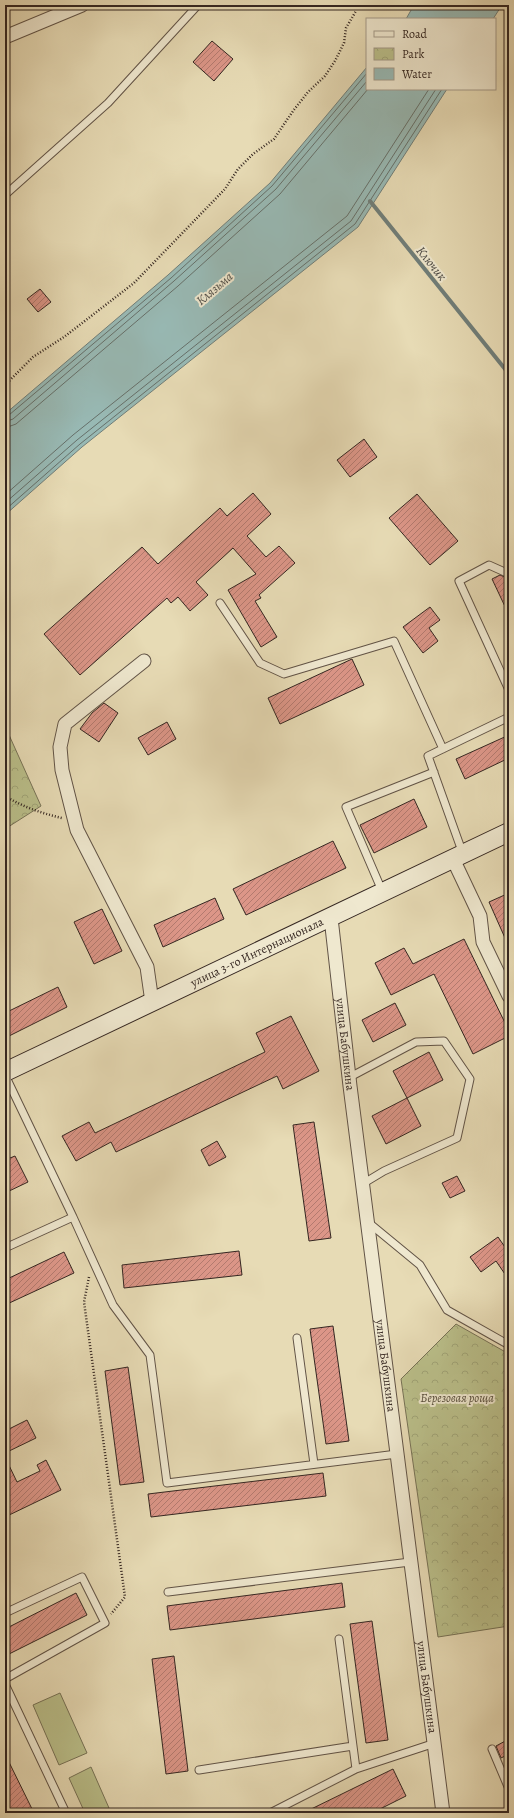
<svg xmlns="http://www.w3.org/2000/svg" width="514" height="1818" font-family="Alegreya,serif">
	<defs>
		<pattern id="park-crowns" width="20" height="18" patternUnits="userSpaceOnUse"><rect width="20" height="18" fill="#babf8a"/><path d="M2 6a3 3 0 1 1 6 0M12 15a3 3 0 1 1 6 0" fill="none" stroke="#a0a477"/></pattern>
		<pattern id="building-hatch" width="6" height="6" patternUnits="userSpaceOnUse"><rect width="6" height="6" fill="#dc9688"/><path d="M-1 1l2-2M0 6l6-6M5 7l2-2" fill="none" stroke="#b37a6f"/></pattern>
	</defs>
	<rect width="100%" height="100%" fill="#e7dbb5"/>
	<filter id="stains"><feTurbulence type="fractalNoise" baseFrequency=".005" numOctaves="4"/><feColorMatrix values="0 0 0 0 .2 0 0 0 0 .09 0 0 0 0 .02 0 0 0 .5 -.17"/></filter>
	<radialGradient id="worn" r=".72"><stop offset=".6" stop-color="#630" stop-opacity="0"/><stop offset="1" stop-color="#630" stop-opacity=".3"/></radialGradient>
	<path fill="url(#park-crowns)" stroke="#777256" d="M 5,726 L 41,806 L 5,829 Z
		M 456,1324 L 509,1354 L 509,1626 L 438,1637 L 401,1379 Z"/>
	<path fill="#babf8a" stroke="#777256" d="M 60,1693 L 87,1753 L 59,1765 L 33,1705 Z
		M 91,1767 L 109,1808 L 98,1813 L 85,1813 L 69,1778 Z"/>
	<path fill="#98b9b4" stroke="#707e79" d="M 414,5 L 502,5 L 493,19 L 406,19 Z
		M 367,67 L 367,89 L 447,89 L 358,227 L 82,447 L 5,515 L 5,414 L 168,275 L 270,183 Z"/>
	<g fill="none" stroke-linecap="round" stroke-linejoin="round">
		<path stroke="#66706a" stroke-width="1" d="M 5,417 L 9,415 L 171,278 L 272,186 L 367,73
			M 5,422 L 13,419 L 174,281 L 276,189 L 367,81
			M 5,428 L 16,424 L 178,286 L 280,194 L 368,89
			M 5,495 L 73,435 L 347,216 L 429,89
			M 5,503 L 77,440 L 351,221 L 436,89
			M 5,510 L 80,444 L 355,224 L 442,89"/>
		<path stroke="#707e79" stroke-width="4" d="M 370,201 L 509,374"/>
	</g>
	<path fill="url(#building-hatch)" stroke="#342621" d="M 212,41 L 233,59 L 214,81 L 193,62 Z
		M 40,289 L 51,302 L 38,312 L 27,299 Z
		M 364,439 L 377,457 L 350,477 L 337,460 Z
		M 253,493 L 271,514 L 247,536 L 266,557 L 279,546 L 295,563 L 259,595 L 261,598 L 255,601 L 277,637 L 261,647 L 228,590 L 256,574 L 233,548 L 196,582 L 208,595 L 190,611 L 178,597 L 171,603 L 167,598 L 80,675 L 44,634 L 142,547 L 158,564 L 220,508 L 227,516 Z
		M 417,494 L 458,541 L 430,565 L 389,518 Z
		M 500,575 L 509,579 L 509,615 L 492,579 Z
		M 430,607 L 440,620 L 429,628 L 438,641 L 423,653 L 403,627 Z
		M 352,659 L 364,685 L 280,724 L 268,698 Z
		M 104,703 L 118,713 L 99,742 L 80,729 L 92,713 Z
		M 167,722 L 176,739 L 148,755 L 138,738 Z
		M 509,735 L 509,758 L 465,779 L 456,759 Z
		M 414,799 L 427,827 L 374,853 L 360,825 Z
		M 333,841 L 346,868 L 246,915 L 233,889 Z
		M 509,893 L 509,947 L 489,902 Z
		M 215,898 L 224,919 L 163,947 L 154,925 Z
		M 102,909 L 122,951 L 94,964 L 74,922 Z
		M 464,939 L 509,1031 L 509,1036 L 473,1054 L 434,974 L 391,995 L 375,963 L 404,948 L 413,964 Z
		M 58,987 L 67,1007 L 5,1038 L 5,1013 Z
		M 395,1003 L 406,1025 L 373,1042 L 362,1020 Z
		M 291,1016 L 319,1071 L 283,1089 L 277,1076 L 116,1152 L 111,1142 L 76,1161 L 62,1136 L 89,1122 L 95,1133 L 265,1052 L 256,1033 Z
		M 429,1052 L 443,1080 L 407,1098 L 393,1071 Z
		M 407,1098 L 421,1126 L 386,1144 L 372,1116 Z
		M 314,1122 L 331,1238 L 309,1241 L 293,1125 Z
		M 217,1141 L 226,1157 L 209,1166 L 201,1150 Z
		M 15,1156 L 28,1182 L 5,1193 L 5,1160 Z
		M 457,1176 L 465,1191 L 450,1198 L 442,1183 Z
		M 498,1237 L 509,1253 L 509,1280 L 496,1261 L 481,1272 L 470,1257 Z
		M 239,1251 L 242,1275 L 124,1288 L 122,1265 Z
		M 64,1252 L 74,1273 L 5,1305 L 5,1280 Z
		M 333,1326 L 349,1441 L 326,1444 L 310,1329 Z
		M 128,1367 L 144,1482 L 120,1485 L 105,1371 Z
		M 27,1420 L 36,1438 L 5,1453 L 5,1431 Z
		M 5,1457 L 17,1482 L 40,1471 L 37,1465 L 46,1460 L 61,1490 L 5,1517 L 5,1494 L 9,1492 L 5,1482 Z
		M 323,1473 L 326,1496 L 151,1517 L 148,1494 Z
		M 342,1583 L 345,1607 L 170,1630 L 167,1606 Z
		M 76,1593 L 87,1615 L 5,1656 L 5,1629 Z
		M 372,1621 L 388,1740 L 366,1743 L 350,1624 Z
		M 174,1656 L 188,1771 L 166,1774 L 152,1659 Z
		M 509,1739 L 509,1754 L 501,1758 L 496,1746 Z
		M 5,1754 L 34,1813 L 9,1813 L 5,1805 Z
		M 393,1769 L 406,1796 L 372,1813 L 370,1813 L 368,1808 L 358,1813 L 303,1813 Z"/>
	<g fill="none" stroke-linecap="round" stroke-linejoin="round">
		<g stroke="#615346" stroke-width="9">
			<path id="lane" d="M 5,195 L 108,103 L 198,5
				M 509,574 L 489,565 L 459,581 L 509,690
				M 220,603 L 260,663 L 284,674 L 394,641 L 443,749
				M 463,854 L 428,756 L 509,717
				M 383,893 L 346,807 L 434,772
				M 5,1075 L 73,1217 L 5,1248
				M 350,1077 L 416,1042 L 444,1041 L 470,1079 L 457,1138 L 384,1171 L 364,1183
				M 73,1217 L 113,1305 L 150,1355 L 167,1483 L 397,1454
				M 369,1223 L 420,1265 L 447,1310 L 509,1345
				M 297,1338 L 314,1464
				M 168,1592 L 410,1562
				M 5,1613 L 82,1577 L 105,1623 L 5,1679
				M 339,1639 L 356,1769
				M 5,1684 L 66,1813
				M 492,1749 L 509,1789
				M 199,1770 L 353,1746
				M 270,1813 L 356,1769 L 435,1743"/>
		</g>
		<g stroke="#615346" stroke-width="15">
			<g id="street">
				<path d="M 5,37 L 82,5"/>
				<path d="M 144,661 L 65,724 L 60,747 L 62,770 L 77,830 L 147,967 L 152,1002"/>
				<path d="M 453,859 L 480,916 L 483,942 L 509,996"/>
				<path id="s1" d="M 331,918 L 350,1086 L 443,1813"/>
			</g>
		</g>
		<g stroke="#342621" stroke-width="20">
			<g id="secondary">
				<path id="s2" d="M 5,1072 L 509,832"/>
			</g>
		</g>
		<path stroke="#342621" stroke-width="2.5" stroke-dasharray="1 2" stroke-linecap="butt" d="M 5,385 L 33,357 L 64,337 L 134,283 L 225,189 L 238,169 L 253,154 L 274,139 L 293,111 L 308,92 L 325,76 L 335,61 L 344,43 L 346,28 L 356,11 L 356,5
			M 509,465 L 509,474
			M 5,796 C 23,807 41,813 62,818
			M 89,1277 L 84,1302 L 125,1597 L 111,1614"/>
		<use href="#lane" stroke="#efe8cf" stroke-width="7"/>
		<use href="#street" stroke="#efe8cf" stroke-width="13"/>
		<use href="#secondary" stroke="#efe8cf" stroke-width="18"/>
	</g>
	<g text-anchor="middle" stroke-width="4" stroke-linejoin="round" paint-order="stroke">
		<g font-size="12" fill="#342621" stroke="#efe8cf">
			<text dy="4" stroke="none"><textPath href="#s2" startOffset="279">улица 3-го Интернационала</textPath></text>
			<text dy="4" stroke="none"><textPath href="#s1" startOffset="127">улица Бабушкина</textPath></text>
			<text dy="4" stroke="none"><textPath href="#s1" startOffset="451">улица Бабушкина</textPath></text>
			<text dy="4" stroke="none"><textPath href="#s1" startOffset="775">улица Бабушкина</textPath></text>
		</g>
		<g font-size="12" font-style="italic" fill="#564c3b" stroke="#efe8cf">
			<text x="457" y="1402">Березовая роща</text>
		</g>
		<g font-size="13" font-style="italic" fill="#4d4b46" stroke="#efe8cf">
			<text transform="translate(432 263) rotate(51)" y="5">Ключик</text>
			<text transform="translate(214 288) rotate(-40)" y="5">Клязьма</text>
		</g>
	</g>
	<rect width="514" height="1818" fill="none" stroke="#e7dbb5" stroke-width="20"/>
	<rect x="6" y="6" width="502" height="1806" fill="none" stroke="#342621" stroke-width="2"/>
	<rect x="10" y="10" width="494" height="1798" fill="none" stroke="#342621"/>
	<rect x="366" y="18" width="130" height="72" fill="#efe8cf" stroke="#a49a89"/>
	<rect x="374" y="31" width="20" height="6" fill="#efe8cf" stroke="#a49a89"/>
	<text x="402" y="38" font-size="12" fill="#342621">Road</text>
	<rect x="374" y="48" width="20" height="12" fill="url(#park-crowns)" stroke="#a49a89"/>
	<text x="402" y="58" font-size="12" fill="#342621">Park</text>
	<rect x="374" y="68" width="20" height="12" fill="#98b9b4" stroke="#a49a89"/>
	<text x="402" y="78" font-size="12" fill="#342621">Water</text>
	<rect width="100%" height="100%" filter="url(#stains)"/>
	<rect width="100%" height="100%" fill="url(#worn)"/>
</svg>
